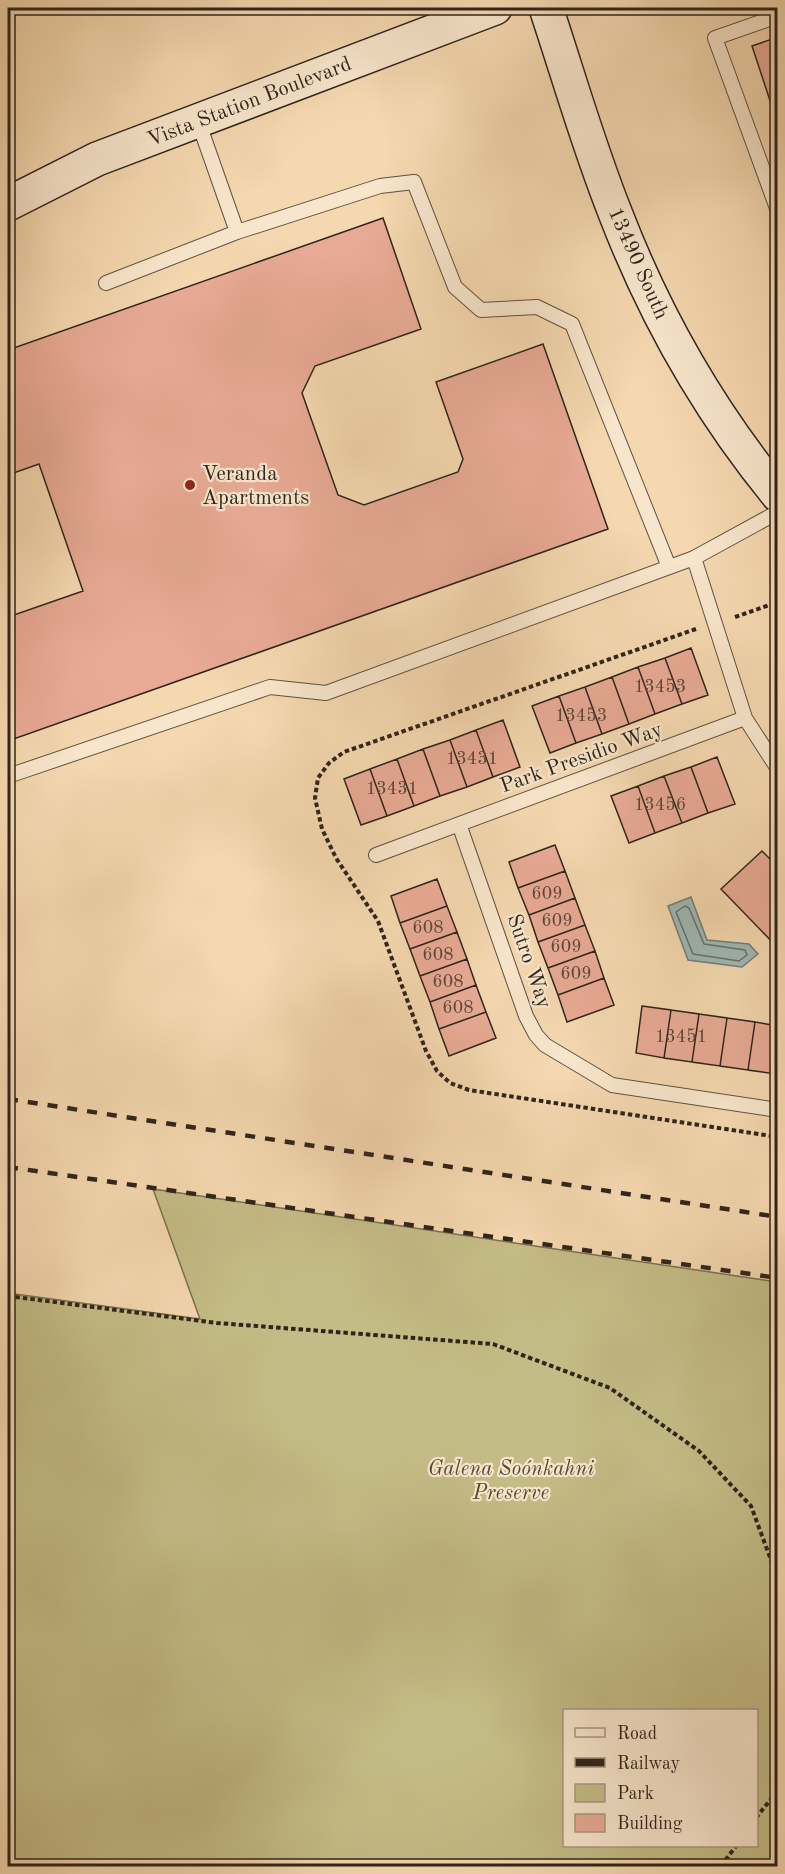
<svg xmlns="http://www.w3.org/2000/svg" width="785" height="1874" font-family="'Old Standard TT',serif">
	<rect width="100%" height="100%" fill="#f5d8b0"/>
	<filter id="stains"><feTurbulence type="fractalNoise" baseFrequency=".00333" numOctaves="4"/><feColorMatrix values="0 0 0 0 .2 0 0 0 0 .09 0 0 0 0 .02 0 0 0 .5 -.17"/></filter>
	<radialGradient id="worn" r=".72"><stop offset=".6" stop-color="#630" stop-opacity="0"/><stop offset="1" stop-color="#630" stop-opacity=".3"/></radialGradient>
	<path fill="#c4bc86" stroke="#7a7050" stroke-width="1.5" fill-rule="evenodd" d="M 153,1189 L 777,1282 L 777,1866 L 8,1866 L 8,1293 L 200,1319 ZM 564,1710 L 756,1710 L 756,1846 L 564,1846 Z"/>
	<path fill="#9fb8b5" stroke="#727d77" stroke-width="1.5" d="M 691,897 L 707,940 L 749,944 L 758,954 L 742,967 L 688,960 L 668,906 Z"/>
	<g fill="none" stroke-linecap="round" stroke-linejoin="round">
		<path stroke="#676e68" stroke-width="1.5" d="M 685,906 L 689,908 L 704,944 L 745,950 L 747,955 L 739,961 L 693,954 L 676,912 Z"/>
	</g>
	<path fill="#e8aa95" stroke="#2f241b" stroke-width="1.5" d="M 778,37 L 778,125 L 752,46 Z
		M 383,218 L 421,329 L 315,366 L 302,393 L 338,495 L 364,505 L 458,472 L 463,459 L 436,382 L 543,344 L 608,529 L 8,741 L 8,617 L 83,591 L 39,464 L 8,475 L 8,350 Z
		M 691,648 L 708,695 L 682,704 L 665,658 Z
		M 665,658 L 682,704 L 655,714 L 638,667 Z
		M 638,667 L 655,714 L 629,724 L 612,677 Z
		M 612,677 L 629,724 L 602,734 L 585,687 Z
		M 585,687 L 602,734 L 576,743 L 559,696 Z
		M 559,696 L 576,743 L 550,753 L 532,706 Z
		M 503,720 L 520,767 L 493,777 L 476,730 Z
		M 476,730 L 493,777 L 467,787 L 450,740 Z
		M 450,740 L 467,787 L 440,796 L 423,749 Z
		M 423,749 L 440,796 L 414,806 L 397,759 Z
		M 717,757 L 735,804 L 708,813 L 691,767 Z
		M 397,759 L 414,806 L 387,816 L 370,769 Z
		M 691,767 L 708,813 L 682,823 L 664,776 Z
		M 370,769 L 387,816 L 361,825 L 344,779 Z
		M 664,776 L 682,823 L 655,833 L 638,786 Z
		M 638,786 L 655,833 L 629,843 L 611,796 Z
		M 555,845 L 565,871 L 518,888 L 509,862 Z
		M 762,851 L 778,867 L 778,948 L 721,889 Z
		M 565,871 L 575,898 L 529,915 L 518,888 Z
		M 437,879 L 447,906 L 400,923 L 391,896 Z
		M 575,898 L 585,925 L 538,942 L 529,915 Z
		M 447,906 L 457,932 L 410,949 L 400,923 Z
		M 585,925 L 595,951 L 548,968 L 538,942 Z
		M 457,932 L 467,959 L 420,976 L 410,949 Z
		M 595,951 L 604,978 L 558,995 L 548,968 Z
		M 467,959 L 476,985 L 430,1002 L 420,976 Z
		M 604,978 L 614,1005 L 567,1022 L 558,995 Z
		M 476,985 L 486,1012 L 439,1029 L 430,1002 Z
		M 642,1006 L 671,1010 L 664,1058 L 636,1053 Z
		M 671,1010 L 699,1014 L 692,1062 L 664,1058 Z
		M 486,1012 L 496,1038 L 449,1056 L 439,1029 Z
		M 699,1014 L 727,1018 L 720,1066 L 692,1062 Z
		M 727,1018 L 755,1022 L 748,1070 L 720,1066 Z
		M 755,1022 L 778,1026 L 776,1074 L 748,1070 Z"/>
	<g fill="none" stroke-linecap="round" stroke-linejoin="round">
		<g stroke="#605140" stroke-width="16">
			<path id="lane" d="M 778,16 L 715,38 L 778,211
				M 198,121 L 237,232 L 380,186 L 414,182 L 455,287 L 481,310 L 537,307 L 572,324 L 669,567
				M 106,283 L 237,232
				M 694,558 L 745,718 L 778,769
				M 8,776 L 270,687 L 326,693 L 694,558 L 778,512
				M 459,824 L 526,1016 L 536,1035 L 545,1045 L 612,1085 L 778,1110
				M 376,855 L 745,718"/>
		</g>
		<g stroke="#2f241b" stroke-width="36">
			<path id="secondary" d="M 546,8 C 569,77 589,148 616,215 C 655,316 710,412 778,495
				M 8,204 L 97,159 L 495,8"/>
		</g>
		<path stroke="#2f241b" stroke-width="4" stroke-dasharray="4.5 3" stroke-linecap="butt" d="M 735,617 L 778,602
			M 696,629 L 344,752 L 329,763 L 318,778 L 315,798 L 322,829 L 336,858 L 378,921 L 426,1051 L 437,1071 L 450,1083 L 469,1090 L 778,1137
			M 8,1296 L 217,1323 L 493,1344 L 610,1388 L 699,1451 L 751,1506 L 778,1579
			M 756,1818 L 778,1790
			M 721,1866 L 736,1846"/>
		<use href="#lane" stroke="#f8e6cc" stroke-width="14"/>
		<use href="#secondary" stroke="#f8e6cc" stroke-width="33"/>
		<path stroke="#2f241b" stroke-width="4.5" stroke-dasharray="10 10" stroke-linecap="butt" d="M 8,1099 L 778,1217
			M 8,1167 L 778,1278"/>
	</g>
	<circle fill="#8f2418" stroke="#f8e6cc" stroke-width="2" cx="190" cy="485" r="6"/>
	<g text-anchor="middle" stroke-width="4.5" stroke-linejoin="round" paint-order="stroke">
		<g font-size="18" fill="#5d463a">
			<text x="660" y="692">13453</text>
			<text x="581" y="721">13453</text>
			<text x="472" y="764">13431</text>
			<text x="392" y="794">13431</text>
			<text x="660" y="810">13456</text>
			<text x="547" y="899">609</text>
			<text x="557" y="926">609</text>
			<text x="428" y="933">608</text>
			<text x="566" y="952">609</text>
			<text x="438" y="960">608</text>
			<text x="576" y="979">609</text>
			<text x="448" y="987">608</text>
			<text x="458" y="1013">608</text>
			<text x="681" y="1042">13451</text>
		</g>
		<g font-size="21" fill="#2f241b" stroke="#f8e6cc">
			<text transform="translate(249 101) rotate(-21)" y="7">Vista Station Boulevard</text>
			<text transform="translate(639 263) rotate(66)" y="7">13490 South</text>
			<text transform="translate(581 757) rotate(-20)" y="7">Park Presidio Way</text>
			<text transform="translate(530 961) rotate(71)" y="7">Sutro Way</text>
		</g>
		<g font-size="21" fill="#2f241b" stroke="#f8e6cc" text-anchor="start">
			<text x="202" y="480">Veranda<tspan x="202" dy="24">Apartments</tspan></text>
		</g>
		<g font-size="21" font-style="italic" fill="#544a36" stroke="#f8e6cc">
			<text x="511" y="1475">Galena Soónkahni<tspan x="511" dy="24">Preserve</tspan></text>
		</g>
	</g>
	<rect width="785" height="1874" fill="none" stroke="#f5d8b0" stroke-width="30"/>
	<rect x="9" y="9" width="767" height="1856" fill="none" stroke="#2f241b" stroke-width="3"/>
	<rect x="15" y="15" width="755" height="1844" fill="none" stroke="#2f241b" stroke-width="1.5"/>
	<rect x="563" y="1709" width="195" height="138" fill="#f8e6cc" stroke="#a89885" stroke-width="1.5"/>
	<rect x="575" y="1728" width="30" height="9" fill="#f8e6cc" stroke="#a89885" stroke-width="1.5"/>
	<text x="617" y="1739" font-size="18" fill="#2f241b">Road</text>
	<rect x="575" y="1758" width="30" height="9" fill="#2f241b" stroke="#a89885" stroke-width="1.5"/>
	<text x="617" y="1769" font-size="18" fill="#2f241b">Railway</text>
	<rect x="575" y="1784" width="30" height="18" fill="#c4bc86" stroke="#a89885" stroke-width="1.5"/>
	<text x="617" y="1799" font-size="18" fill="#2f241b">Park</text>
	<rect x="575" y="1814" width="30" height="18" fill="#e8aa95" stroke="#a89885" stroke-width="1.5"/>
	<text x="617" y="1829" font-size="18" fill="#2f241b">Building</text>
	<rect width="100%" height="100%" filter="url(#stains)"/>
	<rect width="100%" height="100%" fill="url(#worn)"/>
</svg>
